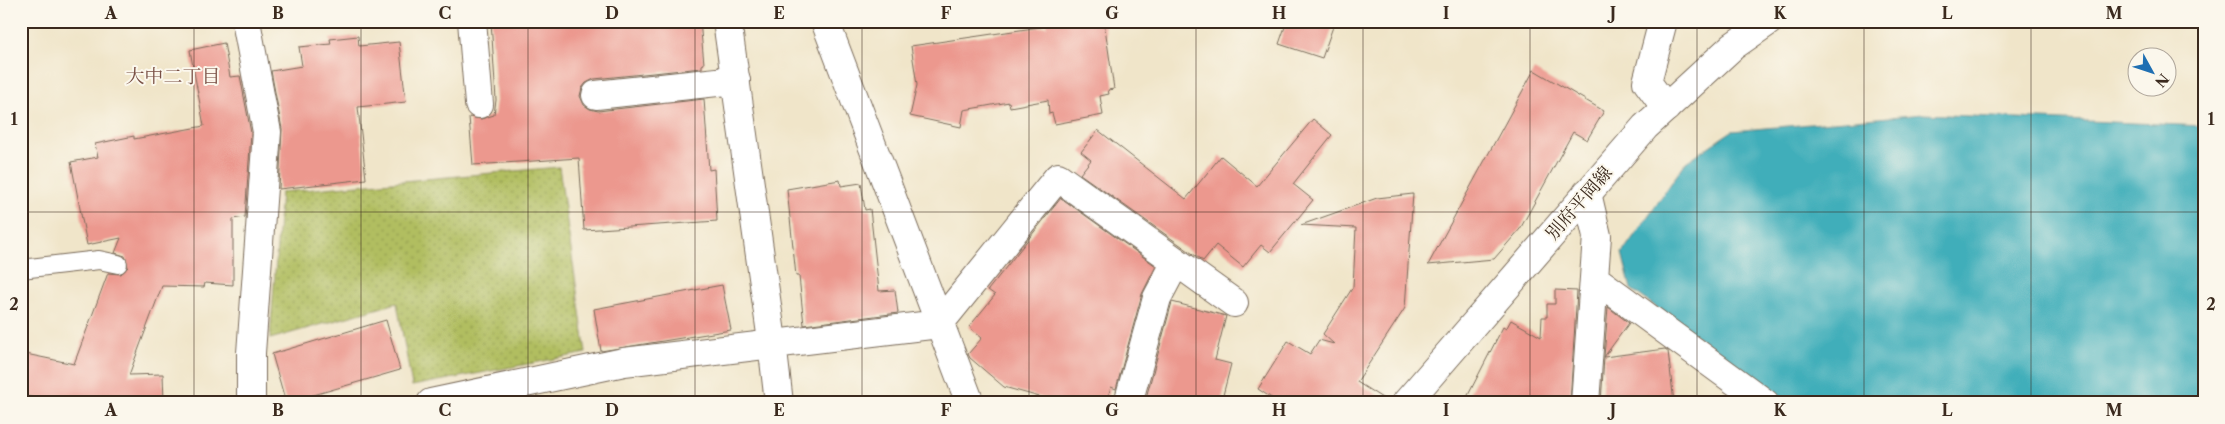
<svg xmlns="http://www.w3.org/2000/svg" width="2225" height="424" font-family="'Libre Caslon Text','Noto Serif JP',serif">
	<defs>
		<pattern id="park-dots" width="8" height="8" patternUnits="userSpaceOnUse" patternTransform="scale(1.25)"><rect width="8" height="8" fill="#b1be60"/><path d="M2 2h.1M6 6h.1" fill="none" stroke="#919b4f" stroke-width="1.8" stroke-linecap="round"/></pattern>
	</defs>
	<rect width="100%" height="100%" fill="#fbf7ec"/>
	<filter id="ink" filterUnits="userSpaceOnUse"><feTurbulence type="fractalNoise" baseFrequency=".02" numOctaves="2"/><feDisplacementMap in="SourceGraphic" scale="10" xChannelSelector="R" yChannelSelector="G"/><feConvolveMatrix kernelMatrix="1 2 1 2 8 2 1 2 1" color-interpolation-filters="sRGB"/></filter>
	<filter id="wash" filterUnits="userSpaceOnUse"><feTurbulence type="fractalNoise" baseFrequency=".0096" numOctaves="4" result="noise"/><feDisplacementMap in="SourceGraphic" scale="20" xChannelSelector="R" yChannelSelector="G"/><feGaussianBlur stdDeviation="1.12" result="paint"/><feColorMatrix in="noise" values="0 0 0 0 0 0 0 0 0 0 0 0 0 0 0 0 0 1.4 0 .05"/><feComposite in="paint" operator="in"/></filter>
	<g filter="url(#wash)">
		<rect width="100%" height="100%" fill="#f0e5c9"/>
		<path fill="url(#park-dots)" stroke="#76743f" d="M 559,167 L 586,353 L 412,386 L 397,303 L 270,339 L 281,192 Z"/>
		<path fill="#3faeba" stroke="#3d6c6c" d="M 1923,114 L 2204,126 L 2204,403 L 1786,403 L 1785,400 L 1631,289 L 1622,253 L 1686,162 L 1732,131 Z"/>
		<g id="blocks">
			<path fill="#ec988e" d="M 491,21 L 700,21 L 704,64 L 702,65 L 702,68 L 594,79 L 586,83 L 582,88 L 580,96 L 584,105 L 590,109 L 598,111 L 704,99 L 709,170 L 714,169 L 717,221 L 584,230 L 579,158 L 473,165 L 469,117 L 481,119 L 494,115 L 496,100 Z
				M 1047,21 L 1104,21 L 1114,89 L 1108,90 L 1109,94 L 1100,96 L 1103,115 L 1055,124 L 1052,113 L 1049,114 L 1048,100 L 1010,107 L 1009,102 L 964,110 L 961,127 L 910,116 L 917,85 L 911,46 L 1047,26 Z
				M 1287,21 L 1335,21 L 1322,58 L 1279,44 Z
				M 358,36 L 359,46 L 399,42 L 406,102 L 358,107 L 366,179 L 279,189 L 282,129 L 271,71 L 302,66 L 299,47 L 331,44 L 330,39 Z
				M 224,43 L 230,77 L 240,76 L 251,133 L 245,217 L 233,219 L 233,285 L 205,283 L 204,287 L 162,286 L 129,375 L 163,374 L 164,403 L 61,403 L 21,395 L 21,353 L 74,364 L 108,273 L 121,274 L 128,267 L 125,256 L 115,253 L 121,238 L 87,245 L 71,162 L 98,157 L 95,144 L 134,136 L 134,139 L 204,126 L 190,50 Z
				M 1534,70 L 1604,111 L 1587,140 L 1573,132 L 1520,229 L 1494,259 L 1428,265 Z
				M 1313,119 L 1332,135 L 1293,184 L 1313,200 L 1270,252 L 1261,245 L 1243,267 L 1216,245 L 1203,261 L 1080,174 L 1091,160 L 1081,152 L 1098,130 L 1186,199 L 1221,156 L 1257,186 Z
				M 840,180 L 841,186 L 861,183 L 865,210 L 870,209 L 879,291 L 895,290 L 898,313 L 804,325 L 799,276 L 796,276 L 787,189 Z
				M 1413,194 L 1405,308 L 1357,382 L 1390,403 L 1279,403 L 1258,389 L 1288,341 L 1310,354 L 1319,340 L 1334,344 L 1323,334 L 1353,287 L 1356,228 L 1301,225 L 1377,198 Z
				M 1061,198 L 1156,266 L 1142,294 L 1116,389 L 1111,387 L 1106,403 L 1061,403 L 1004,387 L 970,358 L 968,354 L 982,338 L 969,327 L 995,295 L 988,290 Z
				M 722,285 L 731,330 L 601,351 L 594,309 Z
				M 1555,290 L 1577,291 L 1570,403 L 1464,403 L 1503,327 L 1506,329 L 1511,320 L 1541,337 L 1542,317 L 1547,317 L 1547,304 L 1555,304 Z
				M 1172,302 L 1226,316 L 1215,360 L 1231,364 L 1221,403 L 1163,403 L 1146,398 Z
				M 1608,307 L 1629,323 L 1604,357 Z
				M 386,320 L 400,370 L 286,403 L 272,354 Z
				M 1665,349 L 1668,351 L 1674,403 L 1601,403 L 1604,357 Z"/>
		</g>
	</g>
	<g filter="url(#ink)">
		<use href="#blocks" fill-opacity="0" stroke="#7a6b5a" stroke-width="1"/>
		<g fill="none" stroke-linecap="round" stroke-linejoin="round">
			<g stroke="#7a6b5a" stroke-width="20">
				<path id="lane" d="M 21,269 L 99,260 L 118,264"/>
			</g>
			<g stroke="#7a6b5a" stroke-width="30">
				<path id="street" d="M 246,21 L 267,132 L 251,353 L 251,403
					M 472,21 L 479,104
					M 825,21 L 970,403
					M 1663,21 L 1647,82 L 1666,108
					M 596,95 L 736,80
					M 1594,278 L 1765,403
					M 431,403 L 624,362 L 939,324 L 1058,177 L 1234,303
					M 1128,403 L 1157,298 L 1176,262
					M 1585,403 L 1597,236 L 1587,193"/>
			</g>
			<g stroke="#7a6b5a" stroke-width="30">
				<path id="secondary" d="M 727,21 L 771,334 L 779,403
					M 1406,403 L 1645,127 L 1733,46 L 1769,21"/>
			</g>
			<use href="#lane" stroke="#fff" stroke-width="18"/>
			<use href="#street" stroke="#fff" stroke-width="28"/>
			<use href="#secondary" stroke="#fff" stroke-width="28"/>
		</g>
	</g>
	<path fill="none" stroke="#3b2a1e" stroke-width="1" stroke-opacity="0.55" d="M 194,21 L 194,403M 361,21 L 361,403M 528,21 L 528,403M 695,21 L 695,403M 862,21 L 862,403M 1029,21 L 1029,403M 1196,21 L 1196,403M 1363,21 L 1363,403M 1530,21 L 1530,403M 1697,21 L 1697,403M 1864,21 L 1864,403M 2031,21 L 2031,403M 21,212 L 2204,212"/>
	<g text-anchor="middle" stroke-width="4" stroke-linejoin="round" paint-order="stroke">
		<g font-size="18" fill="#3b2a1e" stroke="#fbf7ec">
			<text transform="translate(1579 203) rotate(-49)" y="6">別府平岡線</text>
		</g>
		<g font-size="19" fill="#795045" stroke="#fbf7ec">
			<text x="173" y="83">大中二丁目</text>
		</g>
	</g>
	<rect width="2225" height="424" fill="none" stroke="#fbf7ec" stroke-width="55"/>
	<g transform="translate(2152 72) rotate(130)"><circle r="24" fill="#fbf7ec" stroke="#aea59a"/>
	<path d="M0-4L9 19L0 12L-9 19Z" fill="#1f6fb2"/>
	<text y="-8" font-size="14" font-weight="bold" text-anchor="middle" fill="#3b2a1e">N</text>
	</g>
	<rect x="28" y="28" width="2170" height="368" fill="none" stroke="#3b2a1e" stroke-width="2"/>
	<g font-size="16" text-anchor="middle" font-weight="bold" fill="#3b2a1e">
		<text x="111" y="19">A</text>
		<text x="278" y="19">B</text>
		<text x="445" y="19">C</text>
		<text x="612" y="19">D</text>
		<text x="779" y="19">E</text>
		<text x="946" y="19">F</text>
		<text x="1112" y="19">G</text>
		<text x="1279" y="19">H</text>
		<text x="1446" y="19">I</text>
		<text x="1613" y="19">J</text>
		<text x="1780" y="19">K</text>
		<text x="1947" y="19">L</text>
		<text x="2114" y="19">M</text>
		<text x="14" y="125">1</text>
		<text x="2211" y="125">1</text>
		<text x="14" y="310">2</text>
		<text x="2211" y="310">2</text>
		<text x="111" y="416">A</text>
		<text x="278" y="416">B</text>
		<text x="445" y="416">C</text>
		<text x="612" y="416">D</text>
		<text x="779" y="416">E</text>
		<text x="946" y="416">F</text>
		<text x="1112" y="416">G</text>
		<text x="1279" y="416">H</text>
		<text x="1446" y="416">I</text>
		<text x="1613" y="416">J</text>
		<text x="1780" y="416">K</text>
		<text x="1947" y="416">L</text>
		<text x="2114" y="416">M</text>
	</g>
</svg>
